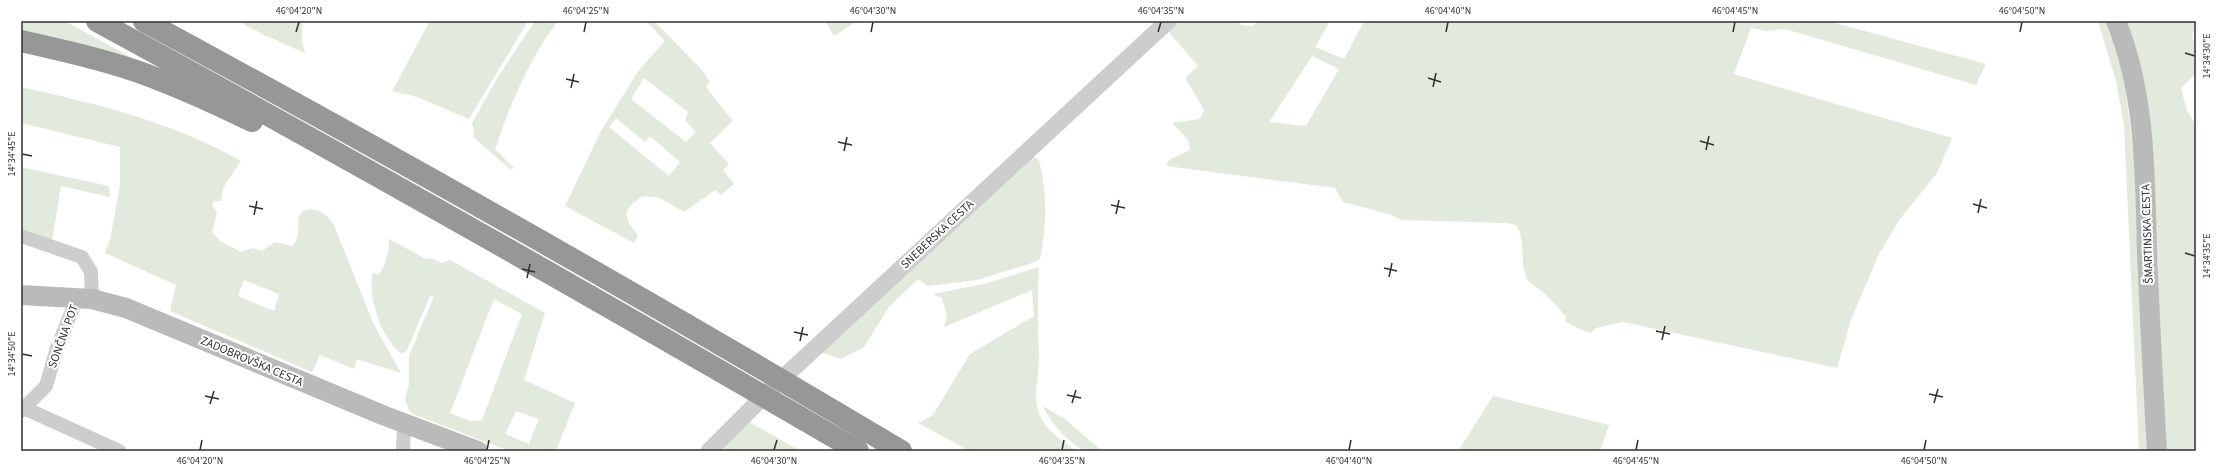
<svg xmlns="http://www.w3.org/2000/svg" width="2217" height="472" font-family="'Source Sans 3',sans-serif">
	<rect width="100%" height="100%" fill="#fff"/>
	<path fill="#e2e9dd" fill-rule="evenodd" d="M 21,21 L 65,21 L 136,60 L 21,33 Z
		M 238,21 L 302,21 L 302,41 L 305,53 L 264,35 Z
		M 430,21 L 528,21 L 469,119 L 417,97 L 392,91 Z
		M 535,21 L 558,21 C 529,59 510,105 495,149 L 514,168 L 510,169 L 473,137 L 474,132 L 472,123 L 496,80 Z
		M 646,21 L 654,21 L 702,70 L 710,82 L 706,87 L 733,121 L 710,143 L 729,164 L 723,170 L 734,184 L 721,195 L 715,190 L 684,212 L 660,198 L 643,196 C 621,210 623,217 638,235 L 634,243 L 565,206 L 601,131 L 639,70 L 665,41 ZM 644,78 L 688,112 L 685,120 L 696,132 L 686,142 L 631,99 ZM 616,118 L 645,142 L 650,136 L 680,162 L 669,176 L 609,127 Z
		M 825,21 L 857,21 L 834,36 Z
		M 1177,21 L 1237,21 L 1242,25 L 1252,26 L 1258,21 L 1330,21 L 1315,47 L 1344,59 L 1364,21 L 1828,21 L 1986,64 L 1976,85 L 1785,29 L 1767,31 L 1751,28 L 1734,74 L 1952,138 L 1937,173 L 1900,219 L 1879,254 L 1851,320 L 1837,368 L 1623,322 L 1596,328 L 1591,333 C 1582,331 1575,326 1566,322 L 1566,317 C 1559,309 1552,300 1544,293 C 1538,287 1530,286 1526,277 C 1520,262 1526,239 1516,225 L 1507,223 L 1402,220 L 1389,214 L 1343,202 L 1335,188 L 1166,166 L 1169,160 L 1190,150 L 1188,140 L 1172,123 L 1200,119 L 1204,110 L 1185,78 L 1198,66 L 1167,30 ZM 1312,56 L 1339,69 L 1306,126 L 1269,122 Z
		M 2098,21 L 2108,21 L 2123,71 L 2134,156 L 2148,451 L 2139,451 L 2124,125 L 2116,81 Z
		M 2125,21 L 2196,21 L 2192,38 L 2196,44 L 2196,73 L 2181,88 L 2187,111 L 2196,125 L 2196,451 L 2165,451 Z
		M 21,87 C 97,104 173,122 241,161 L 223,188 L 221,201 L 213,201 L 212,205 L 217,212 L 212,232 L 220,241 L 241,252 L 253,248 L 262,251 L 275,242 L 292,246 C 301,237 297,228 299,217 C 301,206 318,209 324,214 C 327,216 330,220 333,223 L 373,323 L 401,373 L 357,359 L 354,369 L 320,355 L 312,372 L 170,311 L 176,285 L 105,253 L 110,240 L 120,185 L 120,147 L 21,123 ZM 244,280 L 279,294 L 274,311 L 238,296 Z
		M 1033,156 L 1039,160 C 1047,192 1047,227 1040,259 L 1032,263 L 977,280 L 928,286 L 918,279 L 889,307 L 864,347 L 841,359 L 820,352 Z
		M 21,167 L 109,186 L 110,197 L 61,186 L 52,241 L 21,231 Z
		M 389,239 L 426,259 L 431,258 L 441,263 L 450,260 L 545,313 L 524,380 L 575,403 L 556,451 L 509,451 L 413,414 L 409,410 L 405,400 L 409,384 L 409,356 L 434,296 L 430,296 L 407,350 L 402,354 C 382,340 367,297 373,273 L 379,274 C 386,265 389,251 389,239 ZM 494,299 L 522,314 L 482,420 L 470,421 L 450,413 ZM 516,411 L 539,419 L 529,444 L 505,434 Z
		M 1039,267 C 1037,298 1038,327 1039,358 C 1039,376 1032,399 1040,416 C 1047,431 1063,442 1077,451 L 970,451 L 918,423 L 933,415 L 970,354 L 1034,316 L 1032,290 L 944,327 L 947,317 L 942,298 L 933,294 L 984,284 Z
		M 1493,396 L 1609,425 L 1600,451 L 1458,451 Z
		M 1043,406 L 1065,419 L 1102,451 C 1097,451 1090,452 1086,451 C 1071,446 1049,421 1043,406 Z
		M 749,422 L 801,451 L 768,451 L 763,449 L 760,451 L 722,451 L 737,433 Z"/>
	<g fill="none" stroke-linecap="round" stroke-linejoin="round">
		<path stroke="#cdcdcd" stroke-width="14" d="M 21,236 L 82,257 L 91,272 L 92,299
			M 24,408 L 119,451
			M 21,411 L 46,386 L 57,348 L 77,298
			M 403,451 L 404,424"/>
		<path stroke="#cdcdcd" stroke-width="17" d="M 709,451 L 772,388 L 1168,21"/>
		<path stroke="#bababa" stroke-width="20" d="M 2116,21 C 2146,94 2145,177 2147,254 C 2150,320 2153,385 2157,451
			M 21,295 L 92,299 L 126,308 L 385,416 L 478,451"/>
		<path stroke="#979797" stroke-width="22" d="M 97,21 C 353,160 606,304 858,451
			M 144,21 C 399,159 652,302 901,451
			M 21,41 C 61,50 101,59 139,72 C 178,86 215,103 252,121"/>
	</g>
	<path fill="none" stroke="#303030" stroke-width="1.5" d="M 296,32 L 299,22M 584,32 L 586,22M 871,32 L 873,22M 1158,32 L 1161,22M 1446,32 L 1448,22M 1733,32 L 1735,22M 2020,32 L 2022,22M 2185,53 L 2195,56M 1428,78 L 1441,82M 566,79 L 579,82M 1433,87 L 1436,73M 571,88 L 574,74M 1700,141 L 1714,145M 838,142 L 852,145M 1706,150 L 1709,136M 844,151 L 847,137M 22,154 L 32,156M 1973,204 L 1987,208M 1111,205 L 1125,208M 249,206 L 263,209M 1978,213 L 1981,199M 1116,214 L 1119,200M 254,215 L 257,201M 2185,253 L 2195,256M 1384,268 L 1397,271M 522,269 L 535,272M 1389,277 L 1392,263M 527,278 L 530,264M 1656,331 L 1670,334M 794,332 L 808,335M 1662,340 L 1665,326M 800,341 L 803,327M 22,354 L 32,356M 1929,394 L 1943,397M 1067,395 L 1081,398M 205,396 L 219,399M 1072,403 L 1076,390M 1934,403 L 1938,389M 210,404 L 214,391M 200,450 L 202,440M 487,450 L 489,440M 774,450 L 777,440M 1062,450 L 1064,440M 1349,450 L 1351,440M 1636,450 L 1638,440M 1924,450 L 1926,440"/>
	<g text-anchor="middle" stroke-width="4" stroke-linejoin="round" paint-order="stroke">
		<g font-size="12" fill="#303030" stroke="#fff">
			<text transform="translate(937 234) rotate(-43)" y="4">SNEBERSKA CESTA</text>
			<text transform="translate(2147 234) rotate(-92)" y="4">ŠMARTINSKA CESTA</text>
			<text transform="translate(63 336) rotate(-70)" y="4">SONČNA POT</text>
			<text transform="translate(252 361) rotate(23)" y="4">ZADOBROVŠKA CESTA</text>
		</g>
	</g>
	<rect width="2217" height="472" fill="none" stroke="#ffffff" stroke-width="44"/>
	<rect x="22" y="22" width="2173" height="428" fill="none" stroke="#303030" stroke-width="1.5"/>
	<g font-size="10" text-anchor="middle" fill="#303030">
		<text x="299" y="14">46°04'20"N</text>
		<text x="586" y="14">46°04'25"N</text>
		<text x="873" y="14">46°04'30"N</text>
		<text x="1161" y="14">46°04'35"N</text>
		<text x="1448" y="14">46°04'40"N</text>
		<text x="1735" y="14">46°04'45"N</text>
		<text x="2022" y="14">46°04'50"N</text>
		<text transform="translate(2206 56) rotate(-90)" y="4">14°34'30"E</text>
		<text transform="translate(11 154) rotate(-90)" y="4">14°34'45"E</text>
		<text transform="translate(2206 256) rotate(-90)" y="4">14°34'35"E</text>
		<text transform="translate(11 354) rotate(-90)" y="4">14°34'50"E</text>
		<text x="200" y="464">46°04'20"N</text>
		<text x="487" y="464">46°04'25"N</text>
		<text x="774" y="464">46°04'30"N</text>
		<text x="1062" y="464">46°04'35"N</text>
		<text x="1349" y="464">46°04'40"N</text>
		<text x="1636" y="464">46°04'45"N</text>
		<text x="1924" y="464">46°04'50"N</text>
	</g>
</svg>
